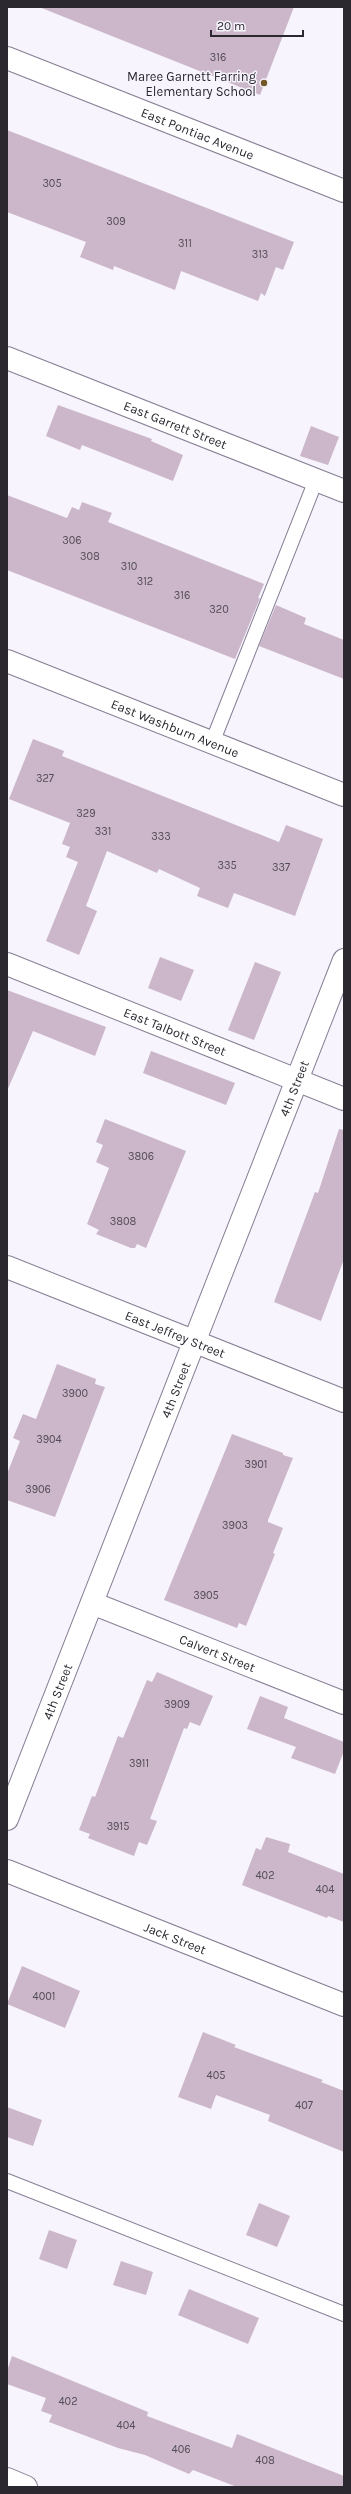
<svg xmlns="http://www.w3.org/2000/svg" width="351" height="2494" font-family="Karla,sans-serif">
	<rect width="100%" height="100%" fill="#f7f4fd"/>
	<path fill="#cbb7c9" d="M 39,7 L 294,7 L 260,95 Z
		M 7,130 L 294,242 L 283,270 L 276,267 L 265,296 L 261,293 L 258,301 L 181,271 L 175,290 L 114,266 L 113,270 L 80,257 L 86,242 L 7,212 Z
		M 58,405 L 152,439 L 151,441 L 183,455 L 173,481 L 82,445 L 80,450 L 46,436 Z
		M 311,426 L 339,437 L 328,465 L 300,456 Z
		M 7,495 L 67,518 L 72,507 L 79,510 L 82,502 L 112,513 L 108,522 L 264,584 L 258,598 L 260,598 L 235,659 L 7,570 Z
		M 276,605 L 306,618 L 304,624 L 344,640 L 344,679 L 259,646 Z
		M 33,739 L 64,751 L 62,756 L 279,842 L 286,825 L 323,839 L 295,916 L 234,893 L 228,908 L 197,896 L 200,888 L 159,869 L 157,873 L 107,851 L 86,906 L 97,911 L 79,955 L 46,941 L 78,862 L 66,857 L 70,847 L 62,844 L 70,823 L 9,799 Z
		M 160,957 L 194,970 L 181,1001 L 148,988 Z
		M 255,962 L 281,972 L 254,1040 L 228,1030 Z
		M 7,990 L 106,1027 L 95,1056 L 33,1031 L 7,1091 Z
		M 151,1051 L 235,1083 L 226,1105 L 143,1073 Z
		M 105,1119 L 186,1151 L 146,1248 L 137,1244 L 135,1248 L 131,1248 L 96,1234 L 99,1230 L 87,1224 L 109,1168 L 96,1162 L 103,1145 L 96,1142 Z
		M 339,1129 L 344,1130 L 344,1259 L 321,1321 L 274,1302 L 315,1192 L 318,1193 Z
		M 57,1364 L 96,1379 L 95,1384 L 105,1387 L 55,1517 L 7,1500 L 7,1474 L 20,1441 L 13,1438 L 23,1414 L 36,1419 Z
		M 232,1434 L 283,1453 L 283,1455 L 293,1458 L 268,1520 L 268,1522 L 283,1528 L 273,1553 L 275,1554 L 246,1626 L 239,1623 L 237,1628 L 164,1600 Z
		M 157,1672 L 213,1696 L 200,1726 L 190,1722 L 187,1729 L 184,1728 L 150,1819 L 157,1821 L 147,1845 L 139,1842 L 134,1856 L 88,1838 L 90,1834 L 79,1830 L 92,1796 L 95,1797 L 118,1736 L 123,1738 L 147,1680 L 152,1682 Z
		M 260,1696 L 288,1707 L 284,1718 L 344,1742 L 344,1751 L 335,1774 L 291,1758 L 296,1747 L 247,1729 Z
		M 266,1837 L 290,1844 L 288,1852 L 344,1874 L 344,1922 L 328,1916 L 327,1918 L 242,1885 L 256,1848 L 261,1850 Z
		M 22,1966 L 80,1991 L 65,2028 L 7,2004 Z
		M 203,2032 L 236,2045 L 234,2047 L 323,2080 L 321,2082 L 344,2091 L 344,2152 L 268,2121 L 270,2115 L 216,2095 L 211,2109 L 178,2097 Z
		M 7,2107 L 42,2120 L 33,2146 L 7,2137 Z
		M 259,2203 L 290,2216 L 277,2247 L 246,2235 Z
		M 49,2230 L 77,2240 L 67,2269 L 39,2259 Z
		M 121,2261 L 153,2272 L 146,2295 L 113,2285 Z
		M 189,2289 L 259,2318 L 248,2344 L 178,2315 Z
		M 12,2356 L 148,2412 L 147,2416 L 232,2448 L 237,2434 L 344,2476 L 344,2487 L 237,2487 L 193,2470 L 189,2474 L 145,2455 L 118,2448 L 49,2422 L 52,2415 L 41,2411 L 46,2398 L 7,2384 L 7,2371 Z"/>
	<g fill="none" stroke-linecap="round" stroke-linejoin="round">
		<g stroke="#867e93" stroke-width="16">
			<path id="service" d="M 212,743 L 316,480
				M 7,2181 L 344,2314"/>
		</g>
		<g stroke="#867e93" stroke-width="24">
			<g id="minor">
				<path id="s1" d="M 7,58 L 344,191"/>
				<path id="s2" d="M 7,358 L 344,491"/>
				<path id="s3" d="M 7,661 L 344,795"/>
				<path id="s4" d="M 7,964 L 344,1099"/>
				<path id="s5" d="M 7,1267 L 344,1401"/>
				<path id="s6" d="M 92,1603 L 344,1703"/>
				<path id="s7" d="M 7,1819 L 344,960"/>
				<path id="s8" d="M 7,1871 L 344,2005"/>
				<path d="M 7,2479 L 26,2487"/>
			</g>
		</g>
		<use href="#service" stroke="#fff" stroke-width="14"/>
		<use href="#minor" stroke="#fff" stroke-width="22"/>
	</g>
	<circle fill="#725729" stroke="#f7f4fd" stroke-width="1.5" cx="264" cy="83" r="4"/>
	<g text-anchor="middle" stroke-width="3" stroke-linejoin="round" paint-order="stroke">
		<g font-size="11" fill="#534c56">
			<text x="218" y="61">316</text>
			<text x="52" y="187">305</text>
			<text x="116" y="225">309</text>
			<text x="185" y="247">311</text>
			<text x="260" y="258">313</text>
			<text x="72" y="544">306</text>
			<text x="90" y="560">308</text>
			<text x="129" y="570">310</text>
			<text x="145" y="585">312</text>
			<text x="182" y="599">316</text>
			<text x="219" y="613">320</text>
			<text x="45" y="782">327</text>
			<text x="86" y="817">329</text>
			<text x="103" y="835">331</text>
			<text x="161" y="840">333</text>
			<text x="227" y="869">335</text>
			<text x="281" y="871">337</text>
			<text x="141" y="1160">3806</text>
			<text x="123" y="1225">3808</text>
			<text x="75" y="1397">3900</text>
			<text x="49" y="1443">3904</text>
			<text x="256" y="1468">3901</text>
			<text x="38" y="1493">3906</text>
			<text x="235" y="1529">3903</text>
			<text x="206" y="1599">3905</text>
			<text x="177" y="1708">3909</text>
			<text x="139" y="1767">3911</text>
			<text x="118" y="1830">3915</text>
			<text x="265" y="1879">402</text>
			<text x="325" y="1893">404</text>
			<text x="44" y="2000">4001</text>
			<text x="216" y="2079">405</text>
			<text x="304" y="2109">407</text>
			<text x="68" y="2405">402</text>
			<text x="126" y="2429">404</text>
			<text x="181" y="2453">406</text>
			<text x="265" y="2464">408</text>
		</g>
		<g font-size="13" fill="#2b2830" stroke="#f7f4fd" text-anchor="end">
			<text x="256" y="81">Maree Garnett Farring<tspan x="256" dy="15">Elementary School</tspan></text>
		</g>
		<g font-size="13" fill="#2b2830" stroke="#f7f4fd">
			<text dy="5" stroke="none"><textPath href="#s1" startOffset="205">East Pontiac Avenue</textPath></text>
			<text dy="5" stroke="none"><textPath href="#s2" startOffset="181">East Garrett Street</textPath></text>
			<text dy="5" stroke="none"><textPath href="#s3" startOffset="181">East Washburn Avenue</textPath></text>
			<text dy="5" stroke="none"><textPath href="#s4" startOffset="181">East Talbott Street</textPath></text>
			<text dy="5" stroke="none"><textPath href="#s7" startOffset="785">4th Street</textPath></text>
			<text dy="5" stroke="none"><textPath href="#s5" startOffset="181">East Jeffrey Street</textPath></text>
			<text dy="5" stroke="none"><textPath href="#s7" startOffset="461">4th Street</textPath></text>
			<text dy="5" stroke="none"><textPath href="#s6" startOffset="135">Calvert Street</textPath></text>
			<text dy="5" stroke="none"><textPath href="#s7" startOffset="137">4th Street</textPath></text>
			<text dy="5" stroke="none"><textPath href="#s8" startOffset="181">Jack Street</textPath></text>
		</g>
	</g>
	<rect width="351" height="2494" fill="none" stroke="#2b2830" stroke-width="16"/>
	<path d="M211 30v6h92v-6" fill="none" stroke="#2b2830" stroke-width="2"/>
	<text x="217" y="30" font-size="12" fill="#2b2830" stroke="#f7f4fd" stroke-width="3" paint-order="stroke">20 m</text>
</svg>
